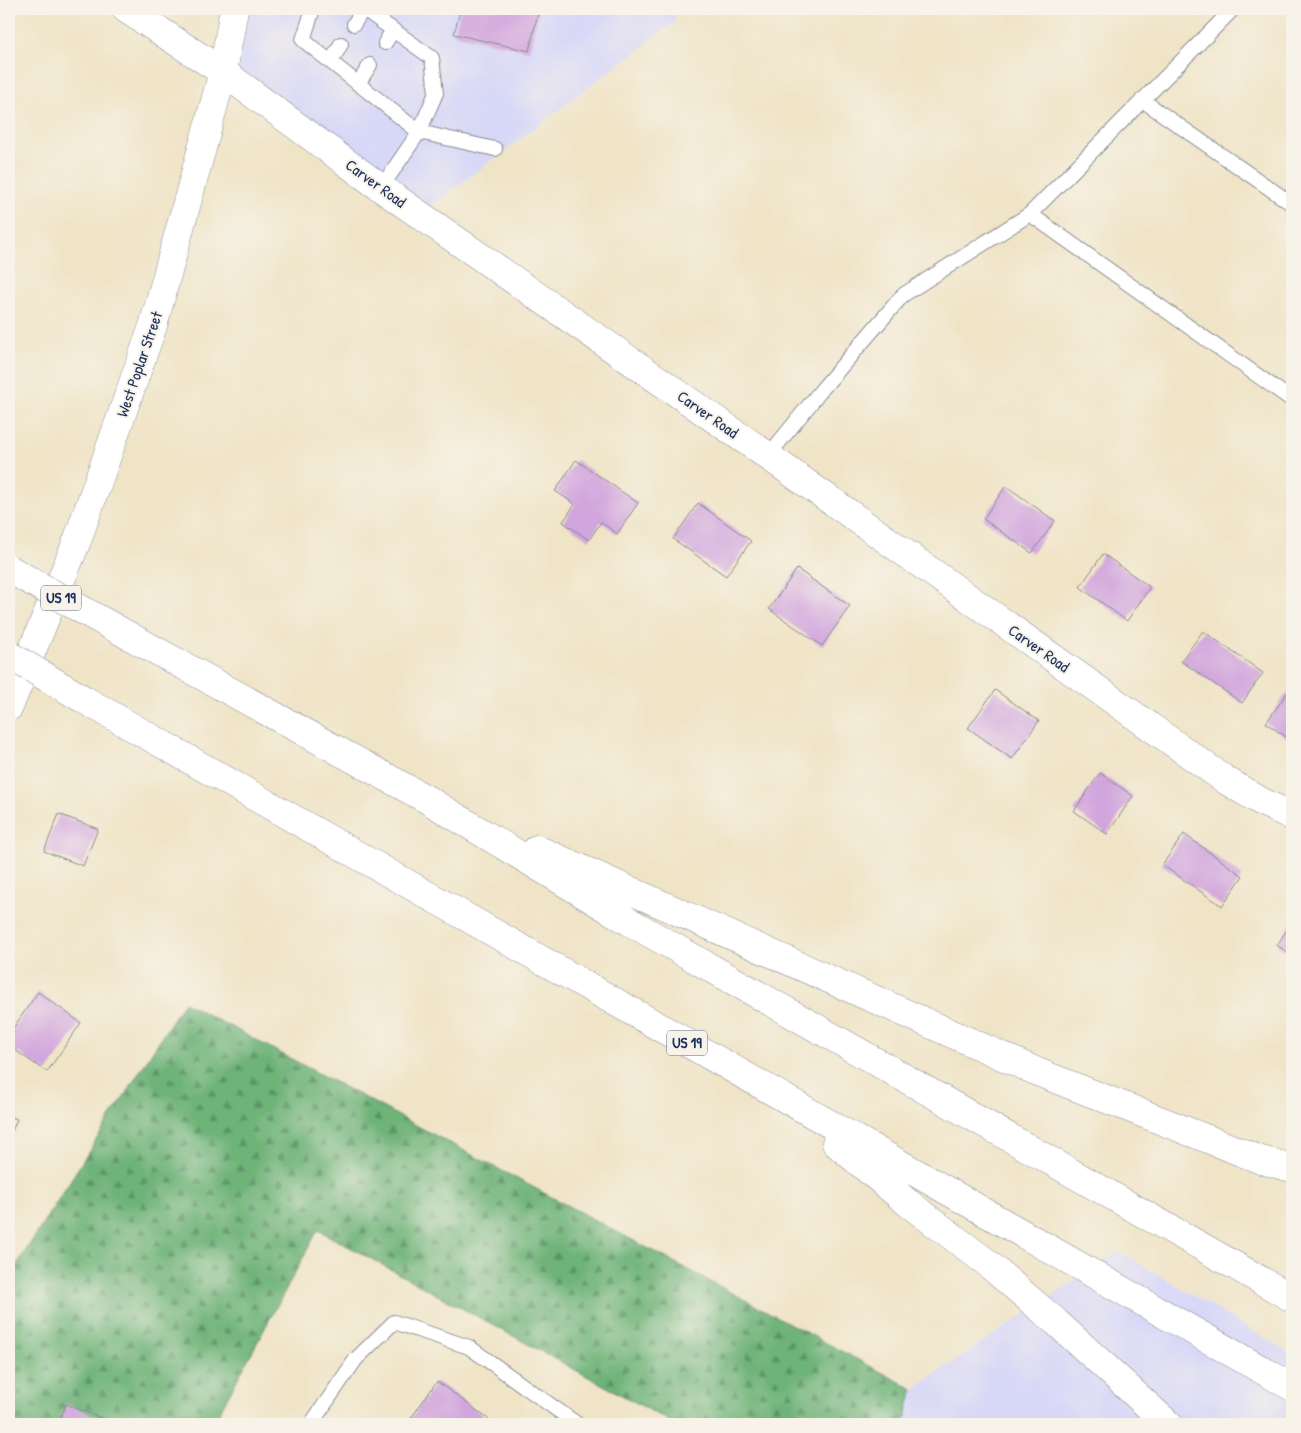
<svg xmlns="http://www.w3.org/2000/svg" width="1301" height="1433" font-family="'Patrick Hand',sans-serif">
	<defs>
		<pattern id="forest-firs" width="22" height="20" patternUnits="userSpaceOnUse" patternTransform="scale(1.25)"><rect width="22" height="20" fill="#6eb378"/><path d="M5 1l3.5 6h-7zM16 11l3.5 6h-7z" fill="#5a9266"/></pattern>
	</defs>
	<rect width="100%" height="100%" fill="#f7f3e8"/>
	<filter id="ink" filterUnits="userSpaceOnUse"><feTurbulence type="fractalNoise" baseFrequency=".02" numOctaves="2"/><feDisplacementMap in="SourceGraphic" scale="10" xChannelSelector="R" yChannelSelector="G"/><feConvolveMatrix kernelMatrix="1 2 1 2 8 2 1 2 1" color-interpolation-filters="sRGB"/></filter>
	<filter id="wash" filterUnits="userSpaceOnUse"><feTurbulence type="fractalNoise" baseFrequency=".0096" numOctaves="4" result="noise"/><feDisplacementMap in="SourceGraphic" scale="20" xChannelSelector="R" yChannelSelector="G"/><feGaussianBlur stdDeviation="1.12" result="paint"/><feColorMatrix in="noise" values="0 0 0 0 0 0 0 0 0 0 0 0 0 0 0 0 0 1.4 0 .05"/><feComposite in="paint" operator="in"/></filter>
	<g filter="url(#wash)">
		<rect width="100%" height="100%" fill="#f0e4c7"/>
		<path fill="#d7d7f8" d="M 243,9 L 673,9 L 676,21 L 419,215 L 235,67 Z
			M 1119,1251 L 1292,1354 L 1292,1424 L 904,1424 L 913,1389 Z"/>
		<path fill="url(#forest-firs)" stroke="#44716b" d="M 184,1002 L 913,1389 L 904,1424 L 675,1424 L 318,1230 L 213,1424 L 9,1424 L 9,1277 Z"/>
		<g id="blocks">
			<path fill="#d1a5dd" d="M 455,9 L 539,9 L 529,51 L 454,34 L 460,11 Z
				M 576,460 L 638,503 L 617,534 L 601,522 L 589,540 L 563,522 L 575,504 L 555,491 Z
				M 1006,486 L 1055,521 L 1032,553 L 983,519 Z
				M 698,503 L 751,541 L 726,576 L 673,539 Z
				M 1103,554 L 1150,587 L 1127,621 L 1080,587 Z
				M 797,569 L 850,606 L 822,646 L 769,609 Z
				M 1203,631 L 1263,673 L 1242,703 L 1181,661 Z
				M 995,690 L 1039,721 L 1012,759 L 968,728 Z
				M 1287,693 L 1292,697 L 1292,741 L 1266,723 Z
				M 1100,773 L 1133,796 L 1107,834 L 1074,811 Z
				M 59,814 L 98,829 L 83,866 L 44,851 Z
				M 1184,834 L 1243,876 L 1222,906 L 1162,865 Z
				M 1292,922 L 1292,956 L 1277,945 Z
				M 38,992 L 81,1023 L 47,1072 L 9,1046 L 9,1034 Z
				M 9,1116 L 17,1119 L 9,1139 Z
				M 438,1382 L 495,1424 L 407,1424 L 435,1384 Z
				M 66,1404 L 103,1419 L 100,1424 L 58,1424 Z"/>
		</g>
	</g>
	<g filter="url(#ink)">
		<use href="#blocks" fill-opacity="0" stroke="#868a92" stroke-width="1"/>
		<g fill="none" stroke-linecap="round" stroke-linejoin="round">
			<g stroke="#868a92" stroke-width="16">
				<path id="lane" d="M 313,9 L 303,40 L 419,132 L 495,149
					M 364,9 L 432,58 L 436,93 L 419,132 L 381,188
					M 354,24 L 363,9
					M 385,43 L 393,30
					M 331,62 L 341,44
					M 358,84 L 370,65
					M 1142,100 L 1292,204
					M 1030,214 L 1292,400
					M 768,456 L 823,388 L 903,295 L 1030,214 L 1233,9
					M 311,1424 L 356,1359 L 394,1322 L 469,1347 L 577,1424"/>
			</g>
			<g stroke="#868a92" stroke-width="29">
				<path id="street" d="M 126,9 L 223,72 L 381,188 L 768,456 L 1227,781 L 1262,802 L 1292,816
					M 9,707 L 77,541 L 153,326 L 223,72 L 234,9"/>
			</g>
			<g stroke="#868a92" stroke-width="29">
				<path id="highway" d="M 113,627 L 428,800 L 630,922 L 1292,1298
					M 83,699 L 1292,1387
					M 537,849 L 1040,1073 L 1261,1160 L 1292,1168
					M 836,1143 L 908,1203 L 986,1262 L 1056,1322 L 1168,1424"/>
			</g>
			<use href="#lane" stroke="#fff" stroke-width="14"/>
			<use href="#street" stroke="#fff" stroke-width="28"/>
			<use href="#highway" stroke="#fff" stroke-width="28"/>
			<g stroke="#868a92" stroke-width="29" stroke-linecap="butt">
				<path id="highway-bridge" d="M 9,569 L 113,627
					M 9,655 L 83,699"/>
			</g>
			<use href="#highway-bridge" stroke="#fff" stroke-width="28"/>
		</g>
	</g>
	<g text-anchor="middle" stroke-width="4" stroke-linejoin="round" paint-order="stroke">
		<g fill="#f7f3e8" stroke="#5d6a87" stroke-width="1">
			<rect x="41" y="585.5" width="40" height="25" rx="4"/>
			<rect x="667" y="1030.5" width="40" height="25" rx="4"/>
		</g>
		<g font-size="15" font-weight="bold" fill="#1b2f5e">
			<text x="61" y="603">US 19</text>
			<text x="687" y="1048">US 19</text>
		</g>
		<g font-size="16" fill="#1b2f5e" stroke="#f7f3e8">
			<text transform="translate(376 183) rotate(36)" y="6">Carver Road</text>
			<text transform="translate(139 364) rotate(-71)" y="6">West Poplar Street</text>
			<text transform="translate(708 414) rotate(35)" y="6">Carver Road</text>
			<text transform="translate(1039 648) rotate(35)" y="6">Carver Road</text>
		</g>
	</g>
	<rect width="1301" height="1433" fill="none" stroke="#f7f3e8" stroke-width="30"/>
</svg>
